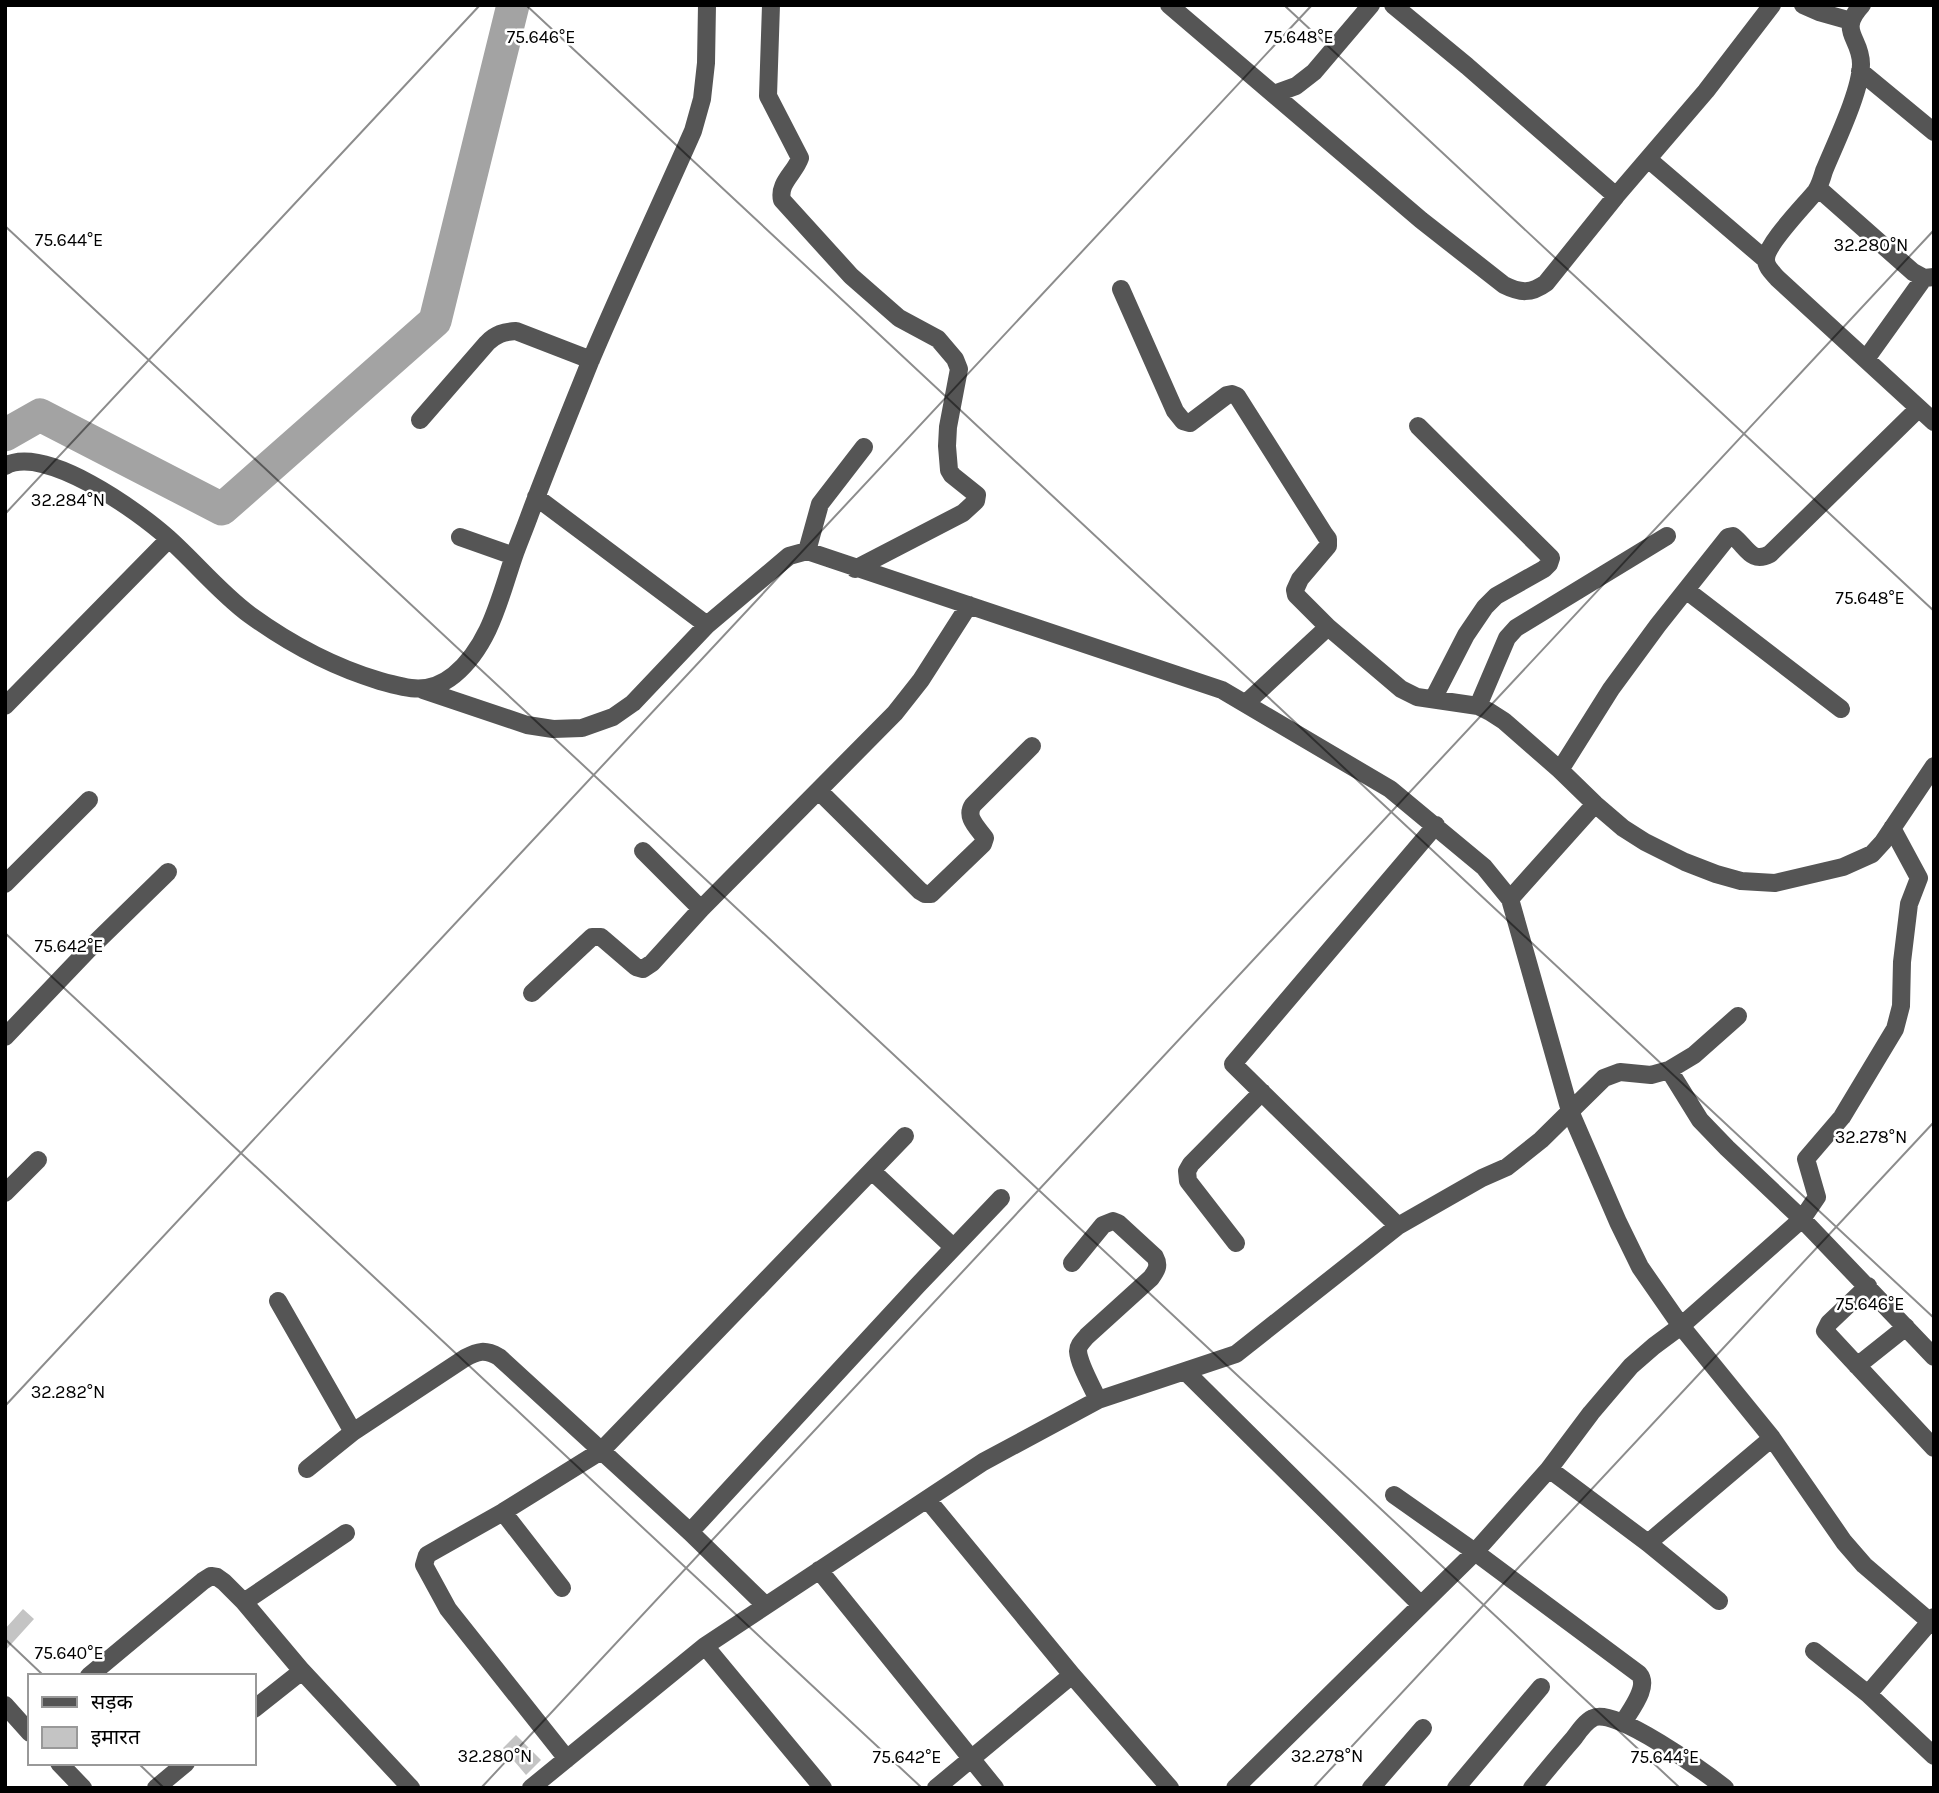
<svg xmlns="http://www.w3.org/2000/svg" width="1939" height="1793" font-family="Karla,'Noto Sans Devanagari',sans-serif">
	<rect width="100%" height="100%" fill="#fff"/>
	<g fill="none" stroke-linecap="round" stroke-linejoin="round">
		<path stroke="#a3a3a3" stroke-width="33" d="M 5,435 L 40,415 L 222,509 L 435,321 L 513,5"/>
	</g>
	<path fill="#c4c4c4" d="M 23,1609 L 34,1619 L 5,1651 L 5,1629 Z
		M 516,1735 L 541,1760 L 526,1775 L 503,1748 Z"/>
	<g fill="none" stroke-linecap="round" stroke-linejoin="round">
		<path stroke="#555" stroke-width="18" d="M 771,5 L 768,96 L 800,158 C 795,173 778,183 782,200 L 851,276 L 899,318 L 938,339 L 955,359 L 959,369 L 948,427 L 947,446 L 949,470 L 952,475 L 977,495 L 976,501 L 963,513 L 855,569
			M 1169,5 L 1421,220 L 1504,285 C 1520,293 1531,294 1546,283 L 1616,196 L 1706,91 L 1772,5
			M 1393,5 L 1467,66 L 1616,196
			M 1803,5 L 1819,12 L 1851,21
			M 1862,5 C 1837,32 1861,37 1861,64 C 1861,91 1835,144 1824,171 C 1822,178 1820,185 1816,191 C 1805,205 1765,245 1766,260 C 1766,267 1773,273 1777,278 L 1934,422
			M 1860,71 L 1934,132
			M 1274,94 L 1296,86 L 1314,72 L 1371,5
			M 1648,159 L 1766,260
			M 1818,188 L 1913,272 L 1924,278 L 1934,277
			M 1121,289 L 1175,411 L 1183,421 L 1190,423 L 1227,395 L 1232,394 L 1237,396 L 1325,535 L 1328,539 L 1328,546 L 1300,579 L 1295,590 L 1296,595 L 1328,627
			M 1866,359 L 1924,278
			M 1919,408 L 1770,554 C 1751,564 1747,547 1733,536 L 1728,537 L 1658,625 L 1611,689 L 1560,770 L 1595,804 L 1623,828 L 1645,842 L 1685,862 L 1716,874 L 1741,881 L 1775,883 L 1843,867 L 1872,854 L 1883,842 L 1934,766
			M 420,420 L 487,343 C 496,334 503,332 516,331 L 591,360
			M 1418,426 L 1551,558 L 1549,564 L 1544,569 L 1496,596 L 1485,607 L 1466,635 L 1433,699
			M 5,466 C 45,444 138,511 168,538 C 196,563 220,593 250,615 C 290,644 333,667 380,681 C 408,689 429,695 454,675 C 490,645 500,597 514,556 C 519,542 525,528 530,514 C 549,463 570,412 590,362 C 623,284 659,208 693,131 L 702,99 L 706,63 L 707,5
			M 536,497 L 707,625
			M 460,537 L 514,556
			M 807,551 L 820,504 L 864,447
			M 1686,590 L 1841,709
			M 423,690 L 527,725 L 553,729 L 582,728 L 613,717 L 633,703 L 707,625 L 789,556 L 807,551 L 1222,690 L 1390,789 L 1484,867 L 1510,899 L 1570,1111 L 1618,1222 L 1640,1267 L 1681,1326 L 1772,1438 L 1844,1542 L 1864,1565 L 1934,1625
			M 1246,703 L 1328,627 L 1401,689 L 1417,697 L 1478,706 L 1490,712 L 1504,721 L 1560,770
			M 5,706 L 169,539
			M 1478,706 L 1507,638 L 1516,628 L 1667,536
			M 819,791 L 920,891 L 925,894 L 931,894 L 983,844 L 985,838 C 977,827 965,817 973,805 L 1032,746
			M 643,851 L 701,909
			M 5,884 L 89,800
			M 1510,899 L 1595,804
			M 532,993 L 592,937 L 601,937 L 636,967 L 643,969 L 652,963 L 701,909 L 895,713 L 921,680 L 969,605
			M 5,1037 L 89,949 L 168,872
			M 1669,1070 L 1700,1120 L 1727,1148 L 1802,1219 L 1934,1357
			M 872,1171 L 953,1247
			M 5,1193 L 38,1160
			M 1398,1226 L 1233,1064 L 1436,825
			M 1236,1243 L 1188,1181 L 1187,1171 L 1191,1164 L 1262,1092
			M 1072,1263 L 1103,1225 L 1113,1221 L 1118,1223 L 1155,1257 C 1160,1266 1156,1271 1151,1278 L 1087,1336 C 1083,1341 1078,1345 1078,1351 C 1079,1365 1093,1388 1098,1400
			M 1868,1286 L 1829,1323 L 1825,1331 L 1934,1448
			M 278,1301 L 353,1432
			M 1857,1366 L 1906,1327
			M 1185,1371 L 1421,1605
			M 307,1469 L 353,1432 L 465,1358 C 478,1351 485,1349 499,1357 L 690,1532 L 765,1605
			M 1549,1469 L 1648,1543 L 1719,1601
			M 1394,1495 L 1475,1552 L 1639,1674 C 1650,1687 1630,1710 1623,1723
			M 927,1499 L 1072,1675 L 1170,1788
			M 503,1512 L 562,1588
			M 690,1532 L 918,1285 L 1001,1198
			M 1648,1543 L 1772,1438
			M 819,1570 L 995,1788
			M 244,1602 L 346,1533
			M 705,1646 L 823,1788
			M 1814,1651 L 1868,1694 L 1934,1756
			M 89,1676 L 203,1581 L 211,1576 L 217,1577 L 224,1582 L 244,1602 L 302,1671 L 411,1788
			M 1868,1694 L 1934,1617
			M 5,1705 L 30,1733
			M 254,1709 L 302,1671
			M 567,1759 L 448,1609 L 424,1565 L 427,1555 L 503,1512 L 601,1451 L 905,1136
			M 59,1763 L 83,1788
			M 156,1788 L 186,1763
			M 531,1788 L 705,1646 L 983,1462 L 1098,1400 L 1236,1354 L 1398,1226 L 1482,1178 L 1507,1167 L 1541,1140 L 1604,1078 L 1620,1072 L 1651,1075 L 1669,1070 L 1694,1055 L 1738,1016
			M 936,1788 L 1072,1675
			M 1235,1788 L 1475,1552 L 1549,1469 L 1591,1413 L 1631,1366 L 1654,1346 L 1681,1326 L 1802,1219 L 1817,1197 L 1806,1159 L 1842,1117 L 1895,1029 L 1901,1006 L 1902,962 L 1909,904 L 1919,878 L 1892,828
			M 1371,1788 L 1423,1728
			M 1456,1788 L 1541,1687
			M 1532,1788 C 1546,1771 1560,1754 1574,1738 C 1579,1731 1585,1722 1593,1718 C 1614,1706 1706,1773 1725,1788"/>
	</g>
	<path fill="none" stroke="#000" stroke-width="2" stroke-opacity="0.45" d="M 526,5 L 1934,1318M 1284,5 L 1934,611M 5,226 L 1680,1788M 5,514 L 480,5M 5,933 L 922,1788M 5,1406 L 1312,5M 5,1639 L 44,1676M 138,1763 L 164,1788M 481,1788 L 1934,230M 1313,1788 L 1934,1122"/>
	<g font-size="18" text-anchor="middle" fill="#000" stroke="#fff" stroke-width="5" stroke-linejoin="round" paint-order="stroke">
		<text x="541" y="43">75.646°E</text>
		<text x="1299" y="43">75.648°E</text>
		<text x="69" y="246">75.644°E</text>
		<text x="1871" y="251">32.280°N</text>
		<text x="68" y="506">32.284°N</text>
		<text x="1870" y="604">75.648°E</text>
		<text x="69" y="952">75.642°E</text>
		<text x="1871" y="1143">32.278°N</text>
		<text x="1870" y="1310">75.646°E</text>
		<text x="68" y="1398">32.282°N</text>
		<text x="69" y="1659">75.640°E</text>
		<text x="495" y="1762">32.280°N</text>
		<text x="1327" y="1762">32.278°N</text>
		<text x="907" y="1763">75.642°E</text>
		<text x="1665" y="1763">75.644°E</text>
	</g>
	<rect width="1939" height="1793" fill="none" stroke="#000000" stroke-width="14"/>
	<rect x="28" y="1674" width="228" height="91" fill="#ffffff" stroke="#999999" stroke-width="2"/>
	<rect x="42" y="1697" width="35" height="10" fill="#555555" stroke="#999999" stroke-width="2"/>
	<text x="91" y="1709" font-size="21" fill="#000000">सड़क</text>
	<rect x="42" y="1727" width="35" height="21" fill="#c4c4c4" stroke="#999999" stroke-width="2"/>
	<text x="91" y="1744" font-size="21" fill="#000000">इमारत</text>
</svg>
